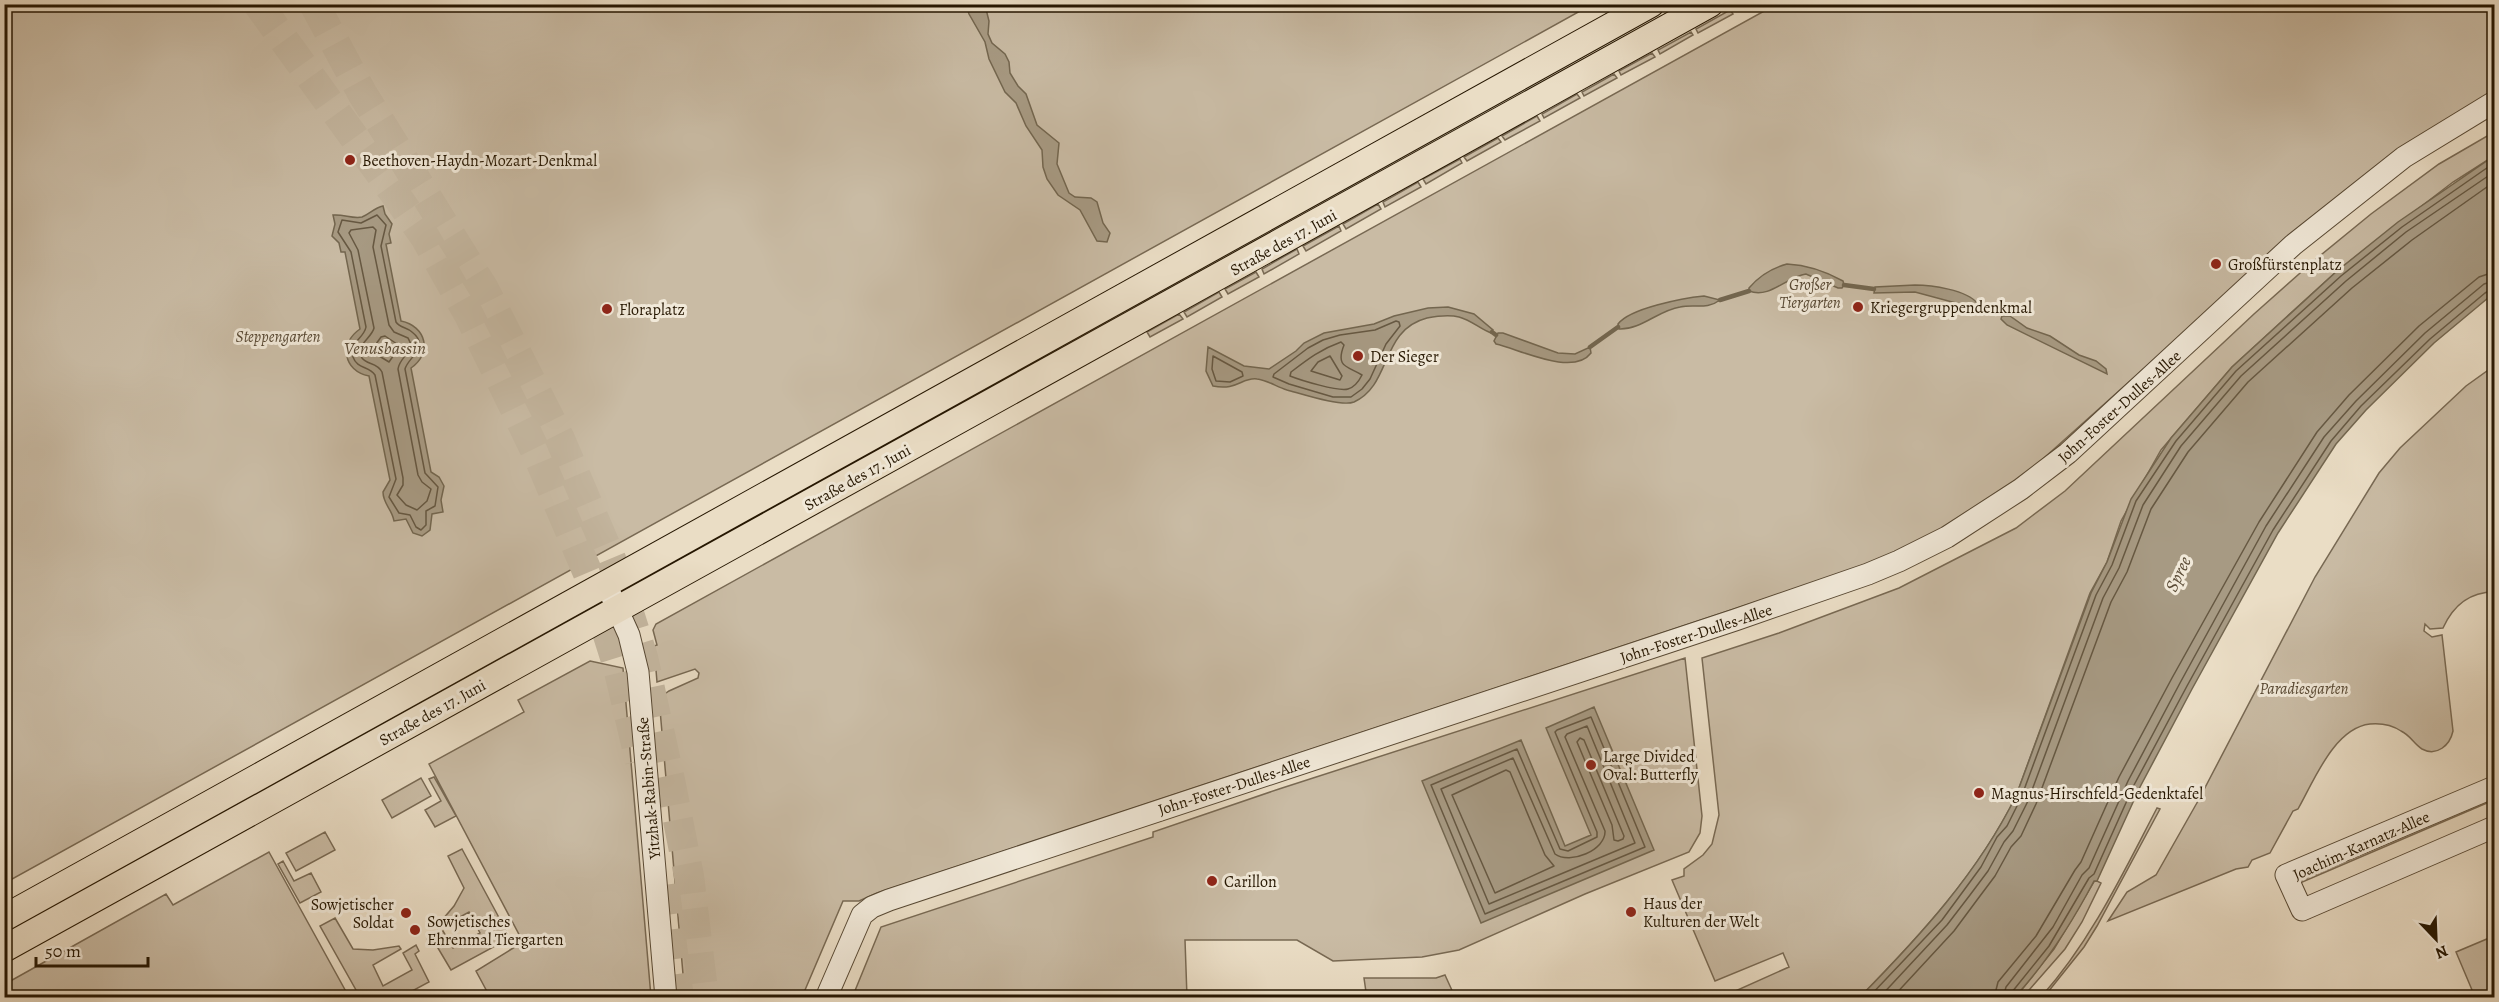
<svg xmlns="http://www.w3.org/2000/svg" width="2499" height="1002" font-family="Alegreya,serif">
	<rect width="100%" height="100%" fill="#eaddc5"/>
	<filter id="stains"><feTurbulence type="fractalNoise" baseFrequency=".00333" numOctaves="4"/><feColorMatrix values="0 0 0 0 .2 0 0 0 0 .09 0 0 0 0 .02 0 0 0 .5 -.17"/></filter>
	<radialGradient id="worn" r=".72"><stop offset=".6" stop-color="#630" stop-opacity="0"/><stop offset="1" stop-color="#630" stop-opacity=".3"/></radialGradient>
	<path fill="#c9bba4" stroke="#786953" stroke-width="1.5" d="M 5,5 L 1591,5 L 5,883 Z
		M 1775,5 L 2494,5 L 2494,93 L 2301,228 L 2016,483 L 1928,537 L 1864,566 L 877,893 L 859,901 L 843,901 L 802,997 L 685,997 L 659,698 L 669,691 L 698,678 L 699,673 L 695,669 L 657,682 L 654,646 L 657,645 L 653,630 L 656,624 Z
		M 1730,10 L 1733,14 L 1698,33 L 1696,29 Z
		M 1691,32 L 1693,35 L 1660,54 L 1658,50 Z
		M 1652,53 L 1655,57 L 1621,75 L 1619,71 Z
		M 1614,74 L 1617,78 L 1584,96 L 1582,92 Z
		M 1577,94 L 1580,98 L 1544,118 L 1542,114 Z
		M 1537,116 L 1540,121 L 1505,140 L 1502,136 Z
		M 2494,132 L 2494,156 L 2453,182 L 2337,271 L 2232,367 L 2161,450 L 2121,521 L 2107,562 L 2090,593 L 2016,796 C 1978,873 1920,936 1860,997 L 1722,997 L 1789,967 L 1783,953 L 1715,981 L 1672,880 L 1684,876 L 1684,869 L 1703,855 L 1712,844 L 1719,815 L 1702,658 L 1779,633 L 1899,588 L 2016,528 L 2065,491 L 2254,314 L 2316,259 L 2371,214 L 2439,164 Z
		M 1498,138 L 1501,142 L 1467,161 L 1464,157 Z
		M 1460,159 L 1462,163 L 1426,184 L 1423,179 Z
		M 1418,182 L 1421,187 L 1385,207 L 1383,202 Z
		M 1378,204 L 1381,209 L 1346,229 L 1343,224 Z
		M 1339,226 L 1341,231 L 1306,251 L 1303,246 Z
		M 1297,249 L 1299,254 L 1264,274 L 1262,269 Z
		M 1256,272 L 1259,277 L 1228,294 L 1225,289 Z
		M 1219,292 L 1222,297 L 1187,317 L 1184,312 Z
		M 1179,314 L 1183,319 L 1150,337 L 1147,332 Z
		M 2494,366 L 2494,592 C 2470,592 2453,606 2443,628 L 2430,629 L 2425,624 L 2424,631 L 2432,637 L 2442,635 L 2453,731 C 2450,745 2437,757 2422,749 C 2414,744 2410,735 2401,731 C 2392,725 2381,723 2370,724 C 2334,728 2314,781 2298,809 L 2293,811 L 2270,853 L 2252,860 L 2248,867 L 2236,869 L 2108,921 L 2127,892 L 2156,875 L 2198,801 L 2315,577 L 2379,473 L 2400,448 L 2466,386 Z
		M 1685,658 L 1702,816 L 1700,833 L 1689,852 L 1585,894 L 1459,950 L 1422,957 L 1333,961 L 1297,940 L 1185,940 L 1187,997 L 852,998 L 881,927 L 1153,837 L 1153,832 L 1279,789 Z
		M 590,661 L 623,668 L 651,997 L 490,997 L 476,971 L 523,942 L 429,764 L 524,712 L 518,700 Z
		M 434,777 L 456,816 L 435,827 L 425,810 L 441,801 L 429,779 Z
		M 421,778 L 431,796 L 392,818 L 382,800 Z
		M 2494,794 L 2494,800 L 2300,883 L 2299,879 Z
		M 2157,808 L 2160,809 L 2097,926 L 2084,947 L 2044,997 L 2041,997 C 2091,941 2123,873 2157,808 Z
		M 325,832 L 335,850 L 296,871 L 286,853 Z
		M 462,849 L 510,938 L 451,970 L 435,943 L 430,945 L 427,939 L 443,931 L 453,948 L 480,933 L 469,912 L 438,929 L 437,926 L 454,906 L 464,888 L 448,856 Z
		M 269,852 L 349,997 L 5,997 L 5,984 L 166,894 L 173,905 Z
		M 283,861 L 294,881 L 311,873 L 321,892 L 300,903 L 278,864 Z
		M 2095,880 L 2101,883 L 2082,922 L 2065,949 L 2023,997 L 2015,998 L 2054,949 Z
		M 335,918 L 353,949 L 373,950 L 399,946 L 401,949 L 373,965 L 383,986 L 412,970 L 403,953 L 416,945 L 419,951 L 415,954 L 429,982 L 401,997 L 360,997 L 320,926 Z
		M 2494,936 L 2494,997 L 2475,997 L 2456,952 Z
		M 1445,975 L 1455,997 L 1364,997 L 1366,992 L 1364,978 L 1436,978 Z"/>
	<path fill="#a79a83" stroke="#73664f" stroke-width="1.5" d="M 966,5 L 985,5 L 989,21 L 988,34 L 992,43 L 1005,54 L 1009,62 L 1010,73 L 1018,86 L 1026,94 L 1037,125 L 1059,143 L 1057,164 L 1069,193 L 1075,197 L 1091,198 L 1097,202 L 1103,223 L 1110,233 L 1107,242 L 1097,241 L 1080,210 L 1058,195 L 1047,179 L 1043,167 L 1042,150 L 1026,126 L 1016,103 L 1005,92 L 989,59 L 985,42 L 969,14 Z
		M 2494,156 L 2494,293 L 2434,343 L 2366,410 L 2336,444 L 2278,533 L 2192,689 L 2140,787 L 2097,881 L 2094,881 C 2072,923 2047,962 2015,997 L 1860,997 C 1920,936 1978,873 2016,796 L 2091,593 L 2107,562 L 2131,499 L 2171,438 L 2232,367 L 2337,271 L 2398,222 Z
		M 383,206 L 385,214 L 392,224 L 389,234 L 391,243 L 386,244 L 401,321 C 426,326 433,353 411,368 L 431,472 L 439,477 L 444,486 L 441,500 L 443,512 L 432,514 L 430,530 L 422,536 L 413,533 L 406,519 L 394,521 C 392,509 383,504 383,492 L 390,480 L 369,376 C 343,371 339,343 360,329 L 345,252 L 341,252 L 339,243 L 332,236 L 335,224 L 333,215 C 344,214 352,219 362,217 C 370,214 374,208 383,206 Z
		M 1787,264 C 1808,265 1825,271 1843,281 L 1844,285 L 1842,288 L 1838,288 L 1806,274 C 1786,277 1770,299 1749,291 L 1749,288 C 1759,276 1772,268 1787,264 Z
		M 1915,285 C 1931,285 1967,290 1977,303 L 1975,306 L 1967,306 L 1915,292 L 1874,293 L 1875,287 Z
		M 1704,296 L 1720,300 C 1707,310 1695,304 1680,307 C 1659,310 1641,330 1619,329 L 1618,324 C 1630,308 1684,298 1704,296 Z
		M 1448,307 L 1474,314 L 1493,330 L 1491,333 C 1480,329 1471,320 1459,317 C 1448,314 1437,316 1427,318 C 1380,330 1392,385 1354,402 C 1341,407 1302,394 1287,390 C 1277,387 1267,380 1257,379 C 1242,377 1237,391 1213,386 L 1206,371 L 1208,347 L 1244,366 L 1269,369 L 1296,351 L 1304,343 L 1324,333 L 1374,324 L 1394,316 L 1428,308 Z
		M 2002,316 L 2010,316 L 2027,328 L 2050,336 L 2079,355 L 2096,361 L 2106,369 L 2107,374 L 2007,325 L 2001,319 Z
		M 1498,333 L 1503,333 L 1558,353 L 1575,354 L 1590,347 L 1591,353 C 1573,377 1519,349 1496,344 L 1494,341 Z
		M 1594,707 L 1654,850 L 1481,923 L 1422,781 L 1521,740 L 1565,846 L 1591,835 L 1546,728 Z"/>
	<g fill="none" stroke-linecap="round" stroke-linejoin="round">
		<path stroke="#665842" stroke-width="1.5" d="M 377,215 L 386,225 L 381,246 L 396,322 C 400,328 407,327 412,332 C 431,347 408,357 405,369 L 425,473 L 438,487 L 435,506 L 426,511 L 426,525 L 421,530 L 416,527 L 410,515 L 399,513 L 389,497 L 396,479 L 375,375 C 369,366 357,369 353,357 C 348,342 364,339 366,327 L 351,252 L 338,232 L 342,220 L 361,223 Z
			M 373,227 L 376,230 L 373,247 L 389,325 L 394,332 L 408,338 C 417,352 400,355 398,369 L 418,475 L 422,482 L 431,489 L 427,501 L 417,510 L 406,505 L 397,495 L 403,485 L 403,478 L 382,372 C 377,362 367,365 362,358 C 353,347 372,338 374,328 L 358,250 L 349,233 L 351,230 Z
			M 1396,321 L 1399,322 L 1400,326 L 1386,344 L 1370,379 L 1362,389 L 1351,397 L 1333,397 L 1289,384 L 1273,377 L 1274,374 L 1308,348 L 1323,340 L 1340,335 L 1375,330 Z
			M 381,337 L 385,336 L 400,346 L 389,362 L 371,351 Z
			M 1341,342 L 1344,345 C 1335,368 1348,366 1362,375 C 1359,381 1355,387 1348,389 C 1339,392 1300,380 1290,376 L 1291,372 C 1308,359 1321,349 1341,342 Z
			M 1213,356 L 1242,372 L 1243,376 L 1230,382 L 1216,381 L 1212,369 Z
			M 1330,356 L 1342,376 L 1340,380 L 1311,371 L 1318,362 Z
			M 1591,717 L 1645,847 L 1485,914 L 1431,785 L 1517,749 L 1560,849 L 1568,851 L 1597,837 L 1597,832 L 1555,732 L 1557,730 Z
			M 1587,726 L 1635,843 L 1489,904 L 1441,789 L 1513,758 L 1555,854 C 1570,865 1606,850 1605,831 L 1565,737 L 1567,734 Z
			M 1580,738 L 1584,740 L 1624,836 L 1623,839 L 1618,841 L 1614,840 L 1612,825 L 1577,742 Z
			M 1506,770 L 1510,772 L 1545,855 L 1554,866 L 1495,893 L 1452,795 Z
			M 1868,998 L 1942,920 L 1981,867 L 1997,837 L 2007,826 L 2021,798 L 2096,595 L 2112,565 L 2136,501 L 2176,441 L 2236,371 L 2341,276 L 2402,227 L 2494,163
			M 1879,998 L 1947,925 L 1970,895 L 1988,871 L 2004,842 L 2013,831 L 2028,801 L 2103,598 L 2119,568 L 2143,505 L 2181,446 L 2241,376 L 2346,281 L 2406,232 L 2494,172
			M 1892,998 L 1954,931 L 1977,900 L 1995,876 L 2011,847 L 2021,836 L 2036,804 L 2111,602 L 2127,572 L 2151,509 L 2188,452 L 2248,382 L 2352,288 L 2412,240 L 2494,182
			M 1994,998 L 1998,982 L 2036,936 L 2075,870 L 2081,862 L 2119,777 L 2172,678 L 2259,522 L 2317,432 L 2349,395 L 2419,326 L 2479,277 L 2494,272
			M 2003,998 L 2006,987 L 2053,927 L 2082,875 L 2089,868 L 2128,781 L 2180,683 L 2266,526 L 2324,437 L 2356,401 L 2425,333 L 2484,284 L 2494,281
			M 2011,998 L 2012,992 L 2049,946 L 2089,878 L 2094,874 L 2134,785 L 2187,686 L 2273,530 L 2331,441 L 2361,406 L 2430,339 L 2485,293 L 2494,288"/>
		<path stroke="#73664f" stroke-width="4.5" d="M 1844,285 L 1874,289
			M 1720,300 L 1749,291
			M 1492,332 L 1496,335
			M 1590,347 L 1618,327"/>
		<path stroke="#c3b59e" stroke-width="30" stroke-dasharray="30 15" stroke-linecap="butt" d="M 258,4 L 395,194 L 425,237 L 469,315 L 539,458 L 590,578 L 618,667 L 640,761
			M 314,4 L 362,93 L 484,289 L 560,439 L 614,566 L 643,657 L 670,780 L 689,876 L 704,998
			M 664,885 L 679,998"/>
		<g stroke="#574833" stroke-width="23">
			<path id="minor" d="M 606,584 L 629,635 L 638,672 L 666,998
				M 2494,787 L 2286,875 L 2302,910 L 2494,827
				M 826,998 L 862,915 L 872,907 L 889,900 L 1735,620 L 1868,574 L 1899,561 L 1947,537 L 2021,489 L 2068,453 L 2293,245 L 2404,157 L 2494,102"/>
		</g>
		<g stroke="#261702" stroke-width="28">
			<path id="major" d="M 4,918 L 1651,4
				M 4,949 L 1710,4"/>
		</g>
		<use href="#minor" stroke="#f1e9d9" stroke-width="21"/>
		<use href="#major" stroke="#eaddc5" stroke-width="26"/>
	</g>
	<g fill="#8f2418" stroke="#f1e9d9" stroke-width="2">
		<circle cx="350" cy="160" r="6"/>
		<circle cx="2216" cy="264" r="6"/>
		<circle cx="1858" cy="307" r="6"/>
		<circle cx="607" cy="309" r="6"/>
		<circle cx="1358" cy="356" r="6"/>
		<circle cx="1591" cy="765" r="6"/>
		<circle cx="1979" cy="793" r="6"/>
		<circle cx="1212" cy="881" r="6"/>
		<circle cx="1631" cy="912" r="6"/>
		<circle cx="406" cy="913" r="6"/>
		<circle cx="415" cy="930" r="6"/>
	</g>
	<g text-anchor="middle" stroke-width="6" stroke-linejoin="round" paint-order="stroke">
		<g font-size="16" fill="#261702" stroke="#f1e9d9" text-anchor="start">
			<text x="362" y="166">Beethoven-Haydn-Mozart-Denkmal</text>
			<text x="2228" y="270">Großfürstenplatz</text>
			<text x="1870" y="313">Kriegergruppendenkmal</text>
			<text x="619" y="315">Floraplatz</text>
			<text x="1370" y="362">Der Sieger</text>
			<text x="1603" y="762">Large Divided<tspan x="1603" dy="18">Oval: Butterfly</tspan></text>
			<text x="1991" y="799">Magnus-Hirschfeld-Gedenktafel</text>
			<text x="1224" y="887">Carillon</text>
			<text x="1643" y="909">Haus der<tspan x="1643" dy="18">Kulturen der Welt</tspan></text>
			<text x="394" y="910" text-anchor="end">Sowjetischer<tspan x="394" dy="18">Soldat</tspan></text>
			<text x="427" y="927">Sowjetisches<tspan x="427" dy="18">Ehrenmal Tiergarten</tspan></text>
		</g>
		<g font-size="16" fill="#261702" stroke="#f1e9d9">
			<text transform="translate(1283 242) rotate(-29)" y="6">Straße des 17. Juni</text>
			<text transform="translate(2119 406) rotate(-42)" y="6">John-Foster-Dulles-Allee</text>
			<text transform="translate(857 477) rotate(-29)" y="6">Straße des 17. Juni</text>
			<text transform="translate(1696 633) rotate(-18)" y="6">John-Foster-Dulles-Allee</text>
			<text transform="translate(432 712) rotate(-29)" y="6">Straße des 17. Juni</text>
			<text transform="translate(1234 785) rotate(-18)" y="6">John-Foster-Dulles-Allee</text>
			<text transform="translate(648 788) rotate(-95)" y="6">Yitzhak-Rabin-Straße</text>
			<text transform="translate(2361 845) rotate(-24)" y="6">Joachim-Karnatz-Allee</text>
		</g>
		<g font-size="16" font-style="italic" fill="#574833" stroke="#f1e9d9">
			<text x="1810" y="290">Großer<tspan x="1810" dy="18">Tiergarten</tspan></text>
			<text x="278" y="342">Steppengarten</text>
			<text x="2304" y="694">Paradiesgarten</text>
		</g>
		<g font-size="18" font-style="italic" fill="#5a4b36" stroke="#f1e9d9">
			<text x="385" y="354">Venusbassin</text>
			<text transform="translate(2178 574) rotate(-64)" y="6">Spree</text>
		</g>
	</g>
	<rect width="2499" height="1002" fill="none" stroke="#eaddc5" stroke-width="24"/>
	<rect x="6" y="6" width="2487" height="990" fill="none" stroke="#261702" stroke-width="3"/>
	<rect x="12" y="12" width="2475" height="978" fill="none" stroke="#261702" stroke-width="1.5"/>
	<g transform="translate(2436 939) rotate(157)" stroke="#f1e9d9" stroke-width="4.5" paint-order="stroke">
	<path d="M0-4.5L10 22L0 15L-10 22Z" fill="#261702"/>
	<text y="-9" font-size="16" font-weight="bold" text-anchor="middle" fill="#261702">N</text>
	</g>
	<path d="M36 957v9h112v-9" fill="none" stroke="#261702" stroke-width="3"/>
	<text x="45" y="957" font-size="18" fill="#261702" stroke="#f1e9d9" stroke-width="4.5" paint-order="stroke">50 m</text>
	<rect width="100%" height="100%" filter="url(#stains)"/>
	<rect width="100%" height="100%" fill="url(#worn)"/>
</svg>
